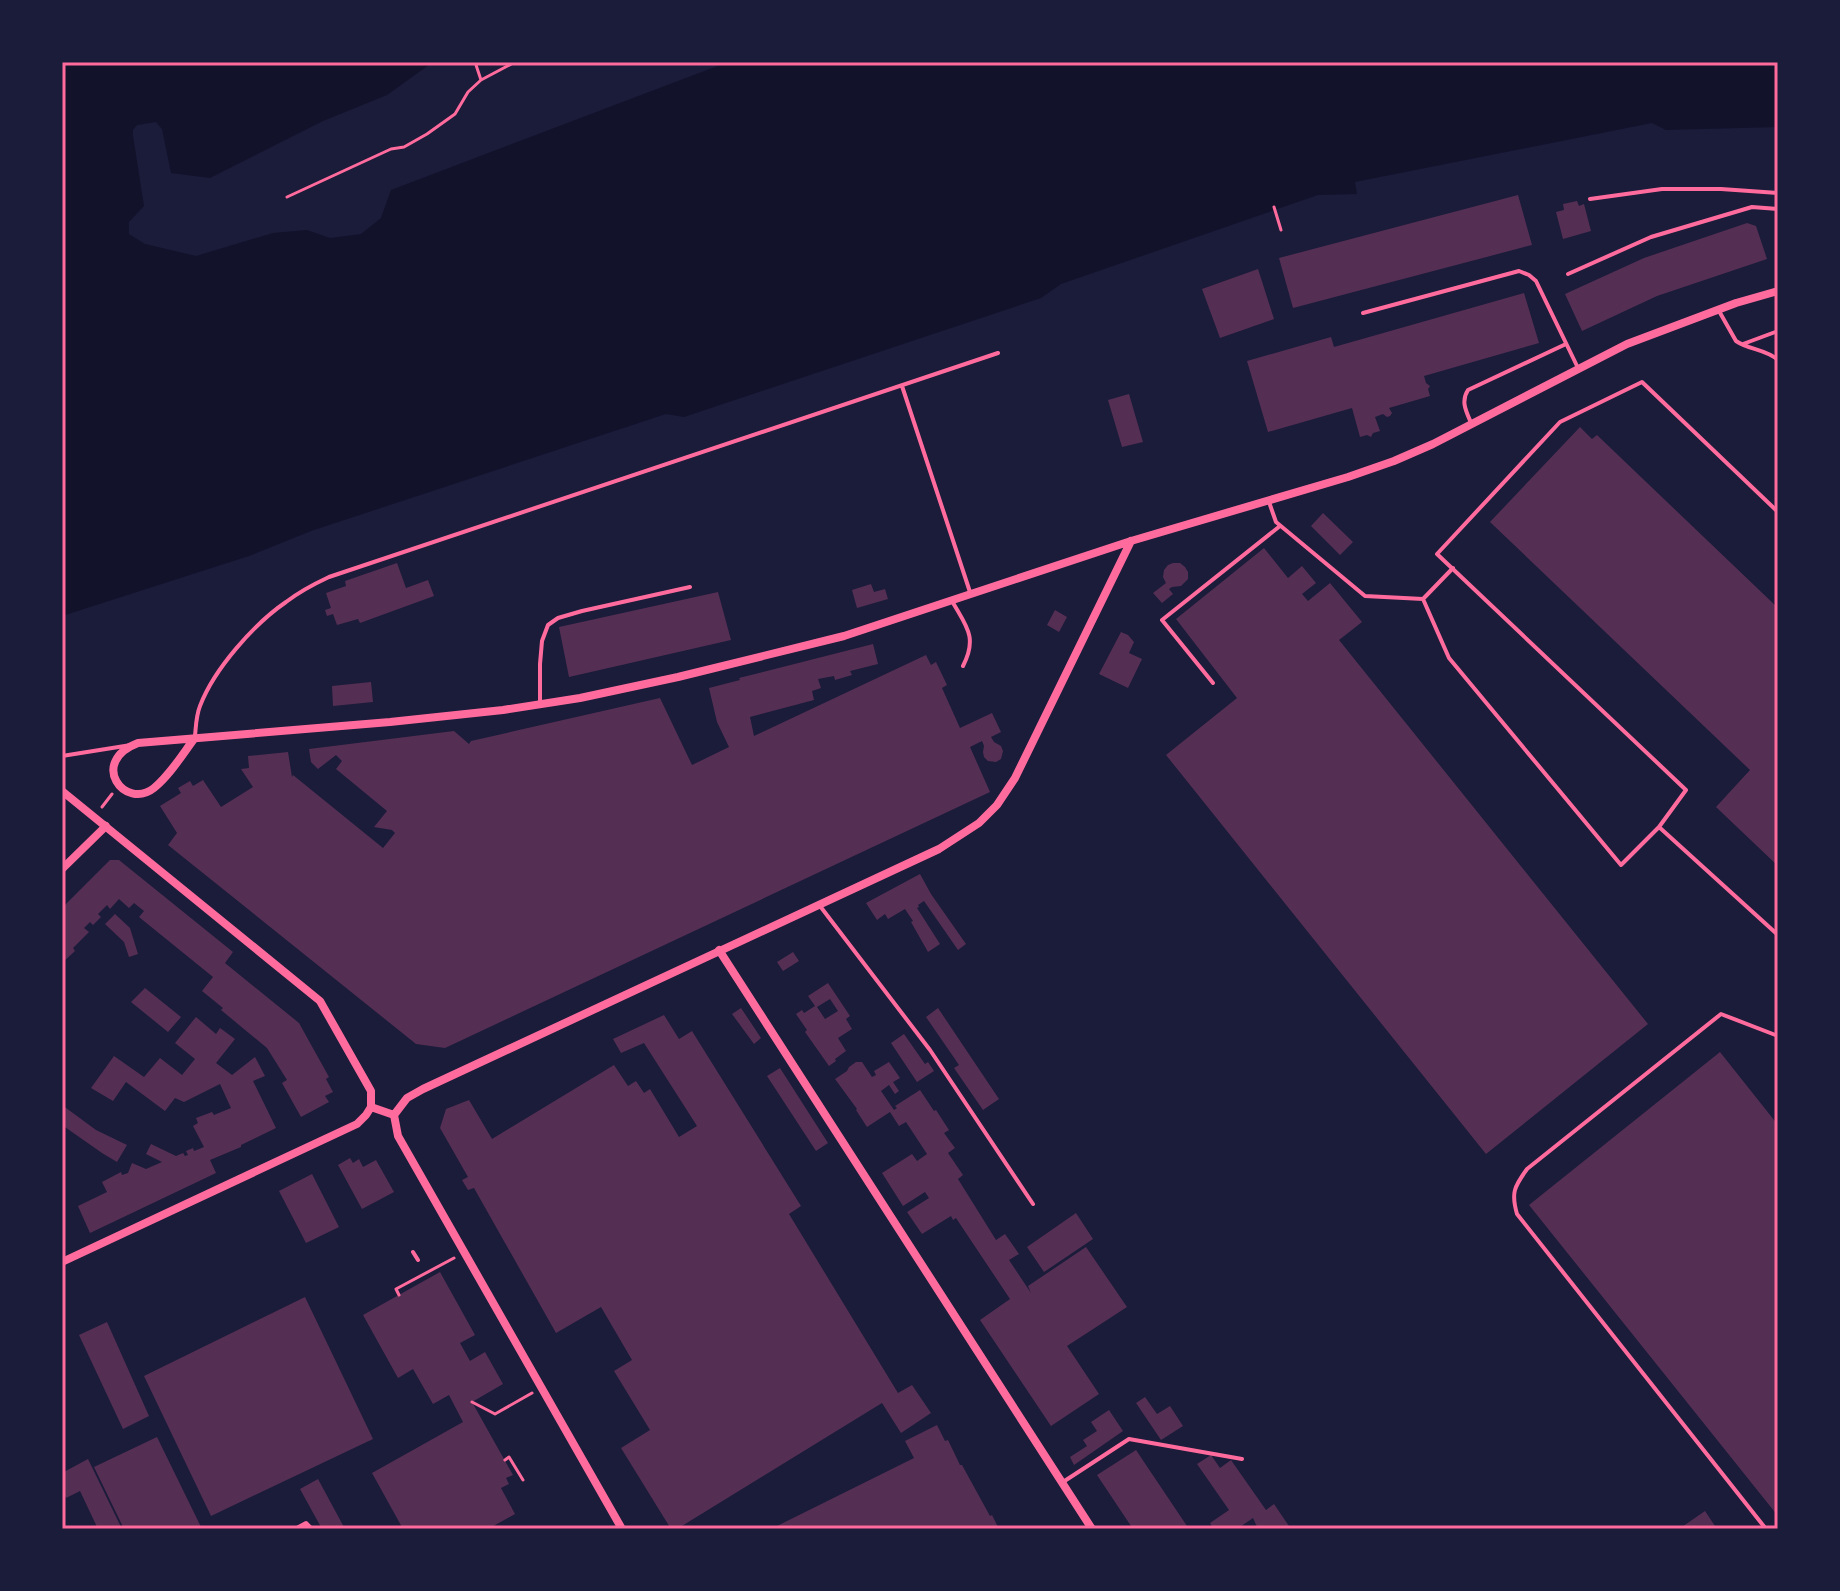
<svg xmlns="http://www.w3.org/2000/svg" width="1840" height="1591" font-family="'Open Sans',sans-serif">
	<rect width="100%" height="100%" fill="#1b1b3a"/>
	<path fill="#12122b" d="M 62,62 L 433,62 L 387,95 L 323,121 L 210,178 L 171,173 L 162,129 L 156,122 L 137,125 L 133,130 L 133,136 L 144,206 L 129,222 L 129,234 L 145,244 L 196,256 L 273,233 L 307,230 L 330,238 L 361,234 L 381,218 L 391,190 L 728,62 L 1778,62 L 1778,127 L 1666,130 L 1652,123 L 1355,182 L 1357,194 L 1318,195 L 1061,284 L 1041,298 L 684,417 L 666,414 L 311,531 L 249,556 L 62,616 Z"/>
	<path fill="#542f53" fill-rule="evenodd" d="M 1518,195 L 1532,245 L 1293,308 L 1279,258 Z
		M 1577,201 L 1579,206 L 1584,204 L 1591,231 L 1563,239 L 1556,212 L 1564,210 L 1563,204 Z
		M 1747,223 L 1756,226 L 1767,259 L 1657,296 L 1582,331 L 1565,294 L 1644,258 Z
		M 1258,269 L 1274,319 L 1220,338 L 1202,289 Z
		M 1524,293 L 1539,343 L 1424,376 L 1426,383 L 1430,386 L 1428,389 L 1430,396 L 1389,408 L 1392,413 L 1390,416 L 1387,417 L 1383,414 L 1375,417 L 1380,431 L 1373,433 L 1371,437 L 1367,435 L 1360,437 L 1352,408 L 1268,432 L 1247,361 L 1331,337 L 1334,347 Z
		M 1129,394 L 1143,442 L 1122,447 L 1108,400 Z
		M 1580,427 L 1592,439 L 1597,435 L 1778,608 L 1778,866 L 1716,807 L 1750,770 L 1490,522 Z
		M 1323,513 L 1353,542 L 1340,555 L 1311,526 Z
		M 1264,548 L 1288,578 L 1302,566 L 1316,583 L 1302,594 L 1308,601 L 1330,583 L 1362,622 L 1339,640 L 1648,1024 L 1486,1154 L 1166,755 L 1237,698 L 1176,619 Z
		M 397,563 L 406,588 L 428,580 L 434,596 L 360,623 L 358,619 L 337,625 L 333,614 L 327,616 L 325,610 L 331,608 L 326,593 L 346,586 L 345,581 Z
		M 1173,563 L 1180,563 L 1185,567 L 1188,572 L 1188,579 L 1181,586 L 1172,587 L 1169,589 L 1173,594 L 1162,603 L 1153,593 L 1166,583 L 1163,577 L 1164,570 L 1168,565 Z
		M 871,584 L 874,592 L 885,589 L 888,599 L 857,608 L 852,590 Z
		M 718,592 L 731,640 L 569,677 L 559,627 Z
		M 1055,610 L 1067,617 L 1059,632 L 1047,625 Z
		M 1121,632 L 1128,635 L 1134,642 L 1129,653 L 1142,659 L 1128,688 L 1099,674 Z
		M 873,644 L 878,664 L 850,671 L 852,675 L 835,680 L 834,676 L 818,679 L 821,688 L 812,691 L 814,700 L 750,717 L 754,736 L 926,655 L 931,665 L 936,662 L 947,685 L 942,688 L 960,728 L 992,713 L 1001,732 L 991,737 L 994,742 L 1001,746 L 1003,751 L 1001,759 L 996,762 L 988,761 L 984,757 L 983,752 L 984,746 L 982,741 L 970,747 L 990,792 L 445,1048 L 416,1044 L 168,845 L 177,833 L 160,806 L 181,793 L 178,788 L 190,781 L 193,786 L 203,780 L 221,807 L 253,787 L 241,769 L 249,768 L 248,756 L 288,752 L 292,777 L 293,775 L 383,848 L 395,833 L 392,830 L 374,827 L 387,811 L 336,769 L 342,761 L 336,755 L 318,769 L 311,762 L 309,749 L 454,731 L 469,744 L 471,741 L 660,698 L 692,765 L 729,747 L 717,722 L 709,688 L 740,680 L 739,678 Z
		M 371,682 L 373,702 L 333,706 L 332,686 Z
		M 110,860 L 119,860 L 233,952 L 225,963 L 299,1023 L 329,1077 L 326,1079 L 333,1092 L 325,1096 L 329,1102 L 301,1117 L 282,1083 L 287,1080 L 267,1048 L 221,1010 L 223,1008 L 202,991 L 213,977 L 139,917 L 144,911 L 134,903 L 129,908 L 119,899 L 110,909 L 107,905 L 98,914 L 101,917 L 93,925 L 90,922 L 84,928 L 89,932 L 73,948 L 75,951 L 62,963 L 62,908 Z
		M 920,874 L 931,894 L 966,944 L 958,950 L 924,901 L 918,905 L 919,907 L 917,908 L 940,944 L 928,952 L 911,922 L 913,921 L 905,909 L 888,919 L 885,914 L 877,920 L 866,903 Z
		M 115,914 L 130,928 L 138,954 L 129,957 L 124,942 L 105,924 Z
		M 793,952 L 799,961 L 783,971 L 777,962 Z
		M 828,983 L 850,1016 L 846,1019 L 852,1029 L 838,1038 L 846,1051 L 835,1059 L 836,1061 L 829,1066 L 805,1032 L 807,1030 L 796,1014 L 802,1010 L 804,1013 L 815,1006 L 808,996 ZM 830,999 L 838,1011 L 825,1019 L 817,1007 Z
		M 145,988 L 181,1017 L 168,1032 L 131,1002 Z
		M 741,1008 L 761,1038 L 754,1044 L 732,1014 Z
		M 938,1008 L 999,1099 L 983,1110 L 954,1068 L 959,1065 L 926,1017 Z
		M 664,1015 L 679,1039 L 692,1031 L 801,1206 L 789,1214 L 898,1393 L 912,1385 L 931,1413 L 901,1433 L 882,1403 L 677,1529 L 671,1529 L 621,1448 L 650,1430 L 614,1371 L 632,1360 L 601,1307 L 556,1333 L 474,1188 L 468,1190 L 462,1180 L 468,1177 L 440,1128 L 446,1109 L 469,1100 L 492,1139 L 614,1065 L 628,1086 L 636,1081 L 644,1093 L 650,1089 L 679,1137 L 697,1126 L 644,1043 L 621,1053 L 613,1039 Z
		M 196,1017 L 216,1034 L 220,1028 L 235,1039 L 216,1063 L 232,1075 L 255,1057 L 265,1076 L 253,1081 L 276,1128 L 241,1145 L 241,1147 L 210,1160 L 216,1173 L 90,1233 L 78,1206 L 107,1192 L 102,1182 L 121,1172 L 122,1175 L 128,1173 L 132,1163 L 146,1169 L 162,1162 L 146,1154 L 151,1144 L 176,1156 L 183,1153 L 185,1156 L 188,1155 L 186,1151 L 193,1148 L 194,1151 L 204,1147 L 193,1126 L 198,1123 L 196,1118 L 212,1112 L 214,1115 L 231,1108 L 220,1084 L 184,1102 L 175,1098 L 165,1111 L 126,1082 L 113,1101 L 91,1088 L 114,1056 L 144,1077 L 160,1058 L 182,1075 L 195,1059 L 175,1043 Z
		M 904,1034 L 925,1064 L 928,1062 L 934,1071 L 917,1082 L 891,1043 Z
		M 1720,1052 L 1778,1125 L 1778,1516 L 1529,1205 Z
		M 856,1062 L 862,1062 L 872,1077 L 876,1075 L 874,1071 L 889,1062 L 900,1078 L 893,1082 L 899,1091 L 895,1094 L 889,1085 L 881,1091 L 894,1110 L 897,1108 L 895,1106 L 920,1090 L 934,1111 L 936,1110 L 949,1130 L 944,1133 L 955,1148 L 948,1153 L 963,1175 L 958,1179 L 996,1240 L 1005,1234 L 1019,1254 L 1009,1260 L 1031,1293 L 1028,1286 L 1086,1247 L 1127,1307 L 1067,1346 L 1099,1394 L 1051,1426 L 980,1320 L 1010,1299 L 956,1218 L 953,1220 L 951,1216 L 922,1234 L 907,1212 L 929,1198 L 925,1192 L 903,1206 L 882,1173 L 912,1154 L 917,1161 L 927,1154 L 906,1122 L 899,1126 L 890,1112 L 867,1127 L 856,1110 L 857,1109 L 835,1079 L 847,1071 L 849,1067 Z
		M 780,1068 L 828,1143 L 816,1151 L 767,1076 Z
		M 62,1105 L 96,1130 L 127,1145 L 117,1162 L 102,1153 L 62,1125 Z
		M 350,1158 L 353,1163 L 359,1159 L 363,1167 L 376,1160 L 394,1192 L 362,1209 L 338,1165 Z
		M 312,1174 L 339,1227 L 306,1243 L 279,1191 Z
		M 1076,1213 L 1093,1239 L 1044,1272 L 1027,1247 Z
		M 440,1272 L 475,1335 L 460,1343 L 470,1361 L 485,1352 L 503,1384 L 472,1402 L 513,1475 L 506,1478 L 509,1484 L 501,1488 L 515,1514 L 488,1529 L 403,1529 L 372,1473 L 463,1422 L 449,1395 L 433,1404 L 413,1369 L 398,1378 L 363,1315 Z
		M 305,1297 L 373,1439 L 211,1516 L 144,1376 Z
		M 107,1322 L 149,1416 L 123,1429 L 79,1335 Z
		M 1145,1397 L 1157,1414 L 1170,1406 L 1183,1426 L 1161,1440 L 1136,1403 Z
		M 1109,1410 L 1123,1431 L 1074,1465 L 1070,1457 L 1087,1446 L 1083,1440 L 1097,1431 L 1091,1422 Z
		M 937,1425 L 945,1441 L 948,1440 L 960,1465 L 962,1465 L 990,1516 L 992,1515 L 999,1529 L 771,1529 L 914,1458 L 905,1441 Z
		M 157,1437 L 202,1529 L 124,1529 L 94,1467 Z
		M 1136,1450 L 1189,1529 L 1133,1529 L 1097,1475 Z
		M 1211,1455 L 1220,1468 L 1231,1460 L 1266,1510 L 1274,1504 L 1291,1529 L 1258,1529 L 1253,1518 L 1237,1529 L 1213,1529 L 1210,1523 L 1229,1510 L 1197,1464 Z
		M 88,1459 L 122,1529 L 98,1529 L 80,1491 L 66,1498 L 62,1489 L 62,1473 Z
		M 318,1479 L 345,1529 L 322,1529 L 300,1489 Z
		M 1705,1511 L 1717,1529 L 1679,1529 Z"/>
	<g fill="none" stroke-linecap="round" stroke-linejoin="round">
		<path stroke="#ff6b9d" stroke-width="3" d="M 475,62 L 481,80
			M 287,197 L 391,149 L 404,147 L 427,134 L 455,114 L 468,92 L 481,80 L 515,62
			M 1274,207 L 1281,230
			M 102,807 L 112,794
			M 399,1295 L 396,1289 L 454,1258
			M 472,1402 L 495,1414 L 532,1393
			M 505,1460 L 509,1457 L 523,1480"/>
		<path stroke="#ff6b9d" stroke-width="4" d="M 1590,199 L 1662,189 L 1721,189 L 1778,193
			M 1568,274 L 1651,237 L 1752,207 L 1778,209
			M 1719,311 L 1736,341 C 1749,350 1766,349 1778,360
			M 1363,313 L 1519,271 L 1529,275 L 1536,281 L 1578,368
			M 1743,344 L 1778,331
			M 902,386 L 970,592
			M 1472,425 C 1467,413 1460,402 1468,390 L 1566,344
			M 1269,502 L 1276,522 L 1365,596 L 1423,599 L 1453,568
			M 1778,512 L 1642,382 L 1560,422 L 1437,554 L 1686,790 L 1659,827 L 1778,935
			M 1423,599 L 1449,658 L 1621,865 L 1659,827
			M 952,601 C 966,626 978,637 963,666
			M 1213,683 L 1162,620 L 1280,526
			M 540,702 L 540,664 L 542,641 L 548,625 L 558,618 L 582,611 L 690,587
			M 195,736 C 196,726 196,716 200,706 C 214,669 254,624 286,602 C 299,592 314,584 329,577 L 998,353
			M 62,756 L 131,745
			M 820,906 L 930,1050 L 1033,1204
			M 413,1252 L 418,1260
			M 1063,1482 L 1129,1439 L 1242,1459
			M 295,1529 L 306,1523 L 312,1529
			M 1766,1529 L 1517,1214 C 1511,1193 1514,1187 1527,1169 L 1721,1014 L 1778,1036"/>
		<path stroke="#ff6b9d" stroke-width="8" d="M 194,739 C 182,755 170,775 154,788 C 125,811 88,762 138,743 L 390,722 L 503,710 L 580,698 L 678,677 L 844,636 L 1131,541 L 1348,477 L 1394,461 L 1433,444 L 1627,344 L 1736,303 L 1778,291
			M 62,791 L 320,1001 L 371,1091 L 371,1107
			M 62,869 L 106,826
			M 719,950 L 1092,1529
			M 371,1107 L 394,1115
			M 394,1115 L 407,1098 L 423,1089 L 939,849 L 979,823 L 997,805 L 1015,778 L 1131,541
			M 394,1115 L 398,1136 L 622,1529
			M 62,1262 L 357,1124 L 366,1115 L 371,1107"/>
	</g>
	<rect width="1840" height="1591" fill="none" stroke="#1b1b3a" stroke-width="128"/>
	<rect x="64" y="64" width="1712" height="1463" fill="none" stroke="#ff6b9d" stroke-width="3"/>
</svg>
